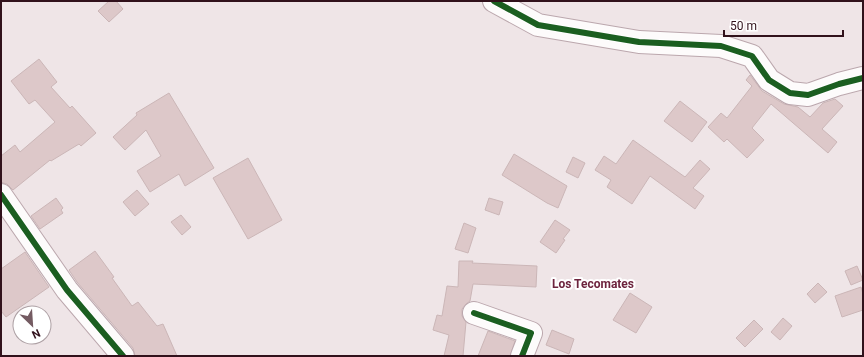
<svg xmlns="http://www.w3.org/2000/svg" width="864" height="357" font-family="Roboto,sans-serif">
	<rect width="100%" height="100%" fill="#efe5e7"/>
	<path fill="#ddc8c9" stroke="#cbb6b7" d="M 109,1 L 116,1 L 123,9 L 109,22 L 98,11 Z
		M 39,59 L 57,82 L 51,87 L 70,108 L 72,106 L 96,133 L 81,146 L 79,144 L 51,161 L 50,160 L 13,190 L 7,184 L 3,183 L 1,181 L 1,156 L 15,145 L 20,152 L 55,122 L 35,100 L 29,104 L 11,81 Z
		M 750,75 L 762,91 L 784,104 L 798,107 L 810,117 L 823,103 L 835,99 L 843,106 L 822,129 L 837,142 L 828,153 L 771,104 L 752,128 L 764,140 L 747,158 L 727,139 L 724,142 L 708,127 L 721,113 L 727,118 L 752,86 L 746,80 Z
		M 169,93 L 214,168 L 185,186 L 179,174 L 150,192 L 137,171 L 161,156 L 146,130 L 125,150 L 113,137 L 137,115 L 136,113 Z
		M 680,101 L 707,122 L 692,142 L 664,121 Z
		M 633,140 L 685,177 L 700,160 L 710,169 L 693,188 L 704,196 L 695,209 L 650,176 L 632,204 L 607,187 L 611,180 L 595,170 L 604,156 L 616,164 Z
		M 514,154 L 567,186 L 558,208 L 547,203 L 502,175 Z
		M 573,157 L 585,163 L 578,178 L 566,172 Z
		M 248,158 L 282,220 L 248,239 L 213,178 Z
		M 137,190 L 149,204 L 135,216 L 123,202 Z
		M 56,198 L 63,208 L 61,210 L 63,213 L 40,229 L 31,216 Z
		M 489,198 L 503,202 L 499,215 L 485,210 Z
		M 181,215 L 191,227 L 182,235 L 171,222 Z
		M 555,220 L 570,230 L 563,239 L 565,240 L 556,253 L 540,242 Z
		M 464,223 L 476,228 L 468,253 L 455,249 Z
		M 95,251 L 114,277 L 112,278 L 132,306 L 138,302 L 157,326 L 163,324 L 177,356 L 135,356 L 133,348 L 77,282 L 69,270 Z
		M 25,252 L 49,287 L 6,317 L 1,311 L 1,269 Z
		M 459,261 L 473,261 L 472,263 L 537,266 L 536,287 L 473,284 L 470,301 L 466,304 L 462,309 L 462,316 L 466,322 L 463,356 L 444,356 L 449,335 L 433,330 L 437,315 L 442,316 L 447,286 L 458,287 Z
		M 857,266 L 863,280 L 851,285 L 845,271 Z
		M 818,283 L 827,292 L 815,303 L 807,294 Z
		M 861,287 L 863,294 L 863,310 L 842,317 L 835,296 Z
		M 630,293 L 652,307 L 636,333 L 613,320 Z
		M 783,318 L 792,326 L 780,340 L 771,332 Z
		M 754,320 L 763,329 L 745,347 L 736,338 Z
		M 552,330 L 574,339 L 569,354 L 546,345 Z
		M 488,331 L 515,341 L 510,356 L 478,356 Z"/>
	<g fill="none" stroke-linecap="round" stroke-linejoin="round">
		<g stroke="#bba7ad" stroke-width="24">
			<path id="minor" d="M 494,1 L 538,25 L 639,42 L 721,46 L 752,56 L 769,80 L 790,93 L 808,95 L 839,84 L 863,78
				M 1,195 L 67,290 L 123,356
				M 474,313 L 531,333 L 522,356"/>
		</g>
		<use href="#minor" stroke="#fdfbfb" stroke-width="22"/>
		<g stroke="#fff" stroke-width="8">
			<path id="cycleway" d="M 494,1 L 538,25 L 639,42 L 721,46 L 752,56 L 769,80 L 790,93 L 808,95 L 839,84 L 863,78
				M 1,195 L 67,290 L 123,356
				M 474,313 L 531,333 L 522,356"/>
		</g>
		<use href="#cycleway" stroke="#1b5e20" stroke-width="6"/>
	</g>
	<g text-anchor="middle" stroke-width="4" stroke-linejoin="round" paint-order="stroke">
		<g font-size="12" font-weight="bold" fill="#6d243e" stroke="#fff">
			<text x="593" y="288">Los Tecomates</text>
		</g>
	</g>
	<rect width="864" height="357" fill="none" stroke="#31111b" stroke-width="4"/>
	<g transform="translate(32 325) rotate(155)"><circle r="19" fill="#ffffff" stroke="#ada0a4"/>
	<path d="M0-3L7 15L0 10L-7 15Z" fill="#745b62"/>
	<text y="-6" font-size="11" font-weight="bold" text-anchor="middle" fill="#31111b">N</text>
	</g>
	<path d="M724 30v6h119v-6" fill="none" stroke="#31111b" stroke-width="2"/>
	<text x="730" y="30" font-size="12" fill="#31111b" stroke="#ffffff" stroke-width="3" paint-order="stroke">50 m</text>
</svg>
